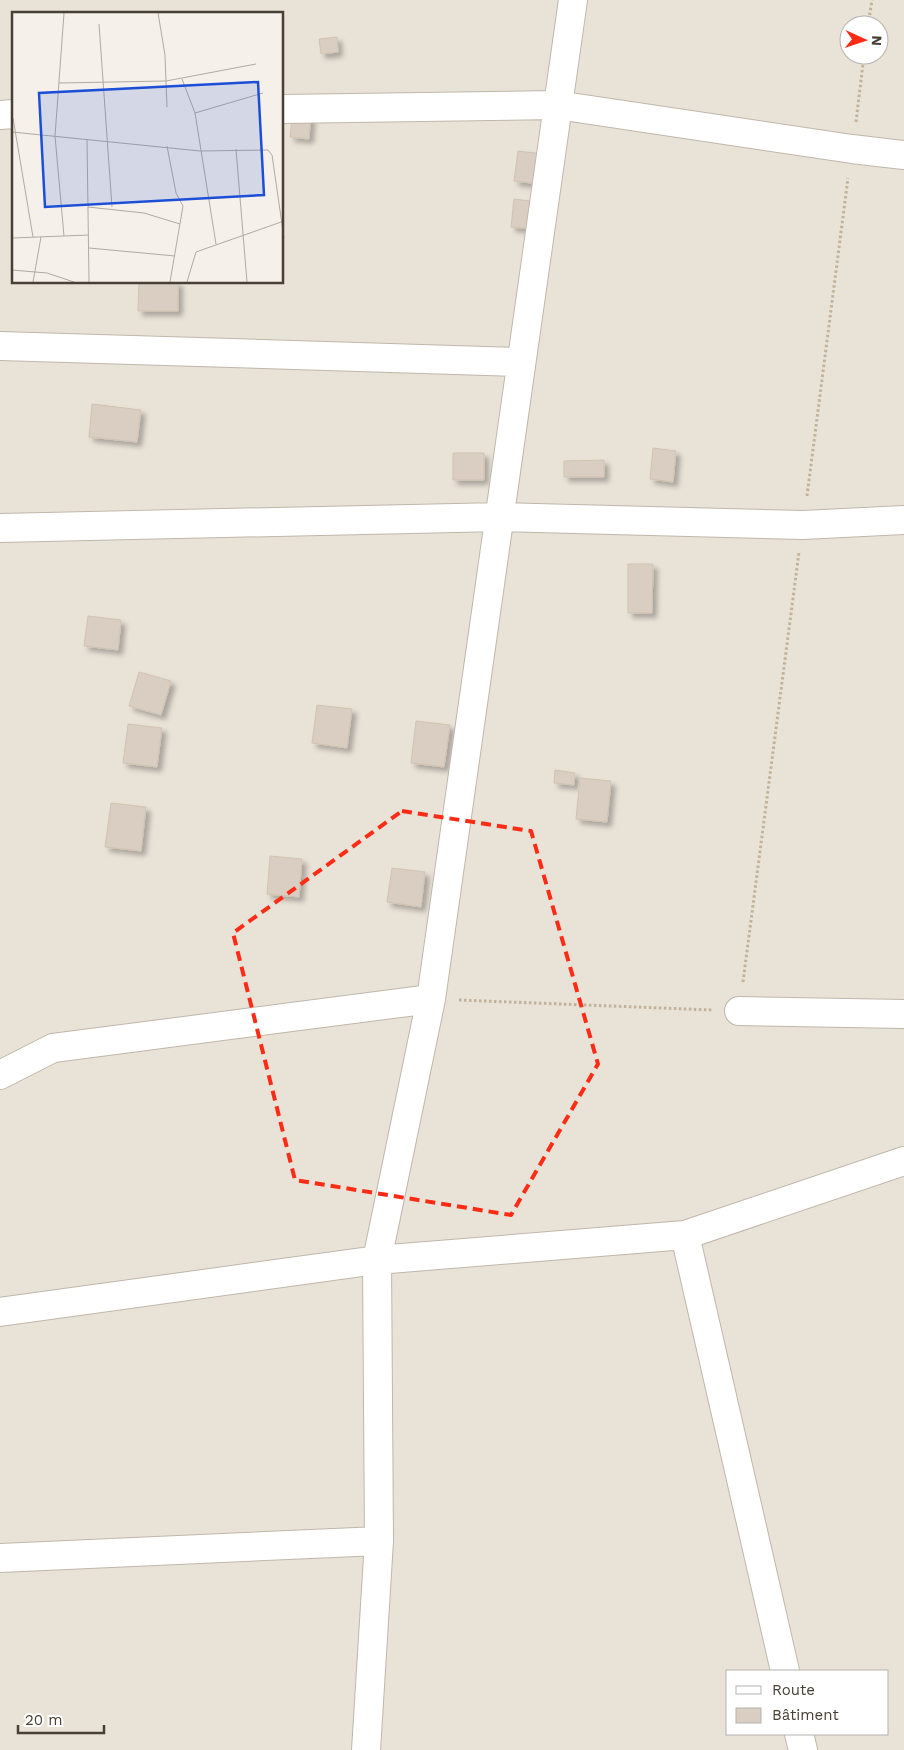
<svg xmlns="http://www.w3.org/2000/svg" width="904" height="1750" font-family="'Work Sans',sans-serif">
	<defs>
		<filter id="shadow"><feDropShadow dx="4.5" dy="4.5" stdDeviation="2.5" flood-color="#0004"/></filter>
	</defs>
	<rect width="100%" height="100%" fill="#f5f0e9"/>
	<path fill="#e9e2d7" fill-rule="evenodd" d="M 0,0 L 904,0 L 904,1750 L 0,1750 ZM 14,14 L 282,14 L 282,282 L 14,282 ZM 849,25 L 879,25 L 879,55 L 849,55 ZM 728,1671 L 888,1671 L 888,1734 L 728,1734 Z"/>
	<path fill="#d9cec1" stroke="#d1c3b1" filter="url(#shadow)" d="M 337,37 L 338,52 L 321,54 L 319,39 Z
		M 293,110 L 311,111 L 309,139 L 290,137 Z
		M 518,151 L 544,154 L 540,184 L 514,181 Z
		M 514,199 L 537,202 L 534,229 L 511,227 Z
		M 139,282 L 178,282 L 178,311 L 138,311 Z
		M 92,404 L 141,410 L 137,442 L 89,437 Z
		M 653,448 L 676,451 L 673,482 L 650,479 Z
		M 453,453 L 484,453 L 484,480 L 453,480 Z
		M 604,460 L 604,477 L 564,477 L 564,461 Z
		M 628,564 L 653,564 L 652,613 L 628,613 Z
		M 88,616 L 121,620 L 118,650 L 84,646 Z
		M 139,672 L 171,681 L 161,715 L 129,706 Z
		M 317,705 L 352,709 L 347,748 L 312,743 Z
		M 416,721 L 450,725 L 444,767 L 411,763 Z
		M 128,724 L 162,728 L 157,767 L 123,763 Z
		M 555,770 L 575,773 L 574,785 L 554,783 Z
		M 580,778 L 611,781 L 607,822 L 576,819 Z
		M 111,803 L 146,807 L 141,851 L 105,847 Z
		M 270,856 L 302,859 L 299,897 L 267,894 Z
		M 392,868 L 425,872 L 421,907 L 387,902 Z"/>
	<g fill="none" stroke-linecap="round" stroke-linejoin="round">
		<g stroke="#c0b7ab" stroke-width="30">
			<path id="minor" d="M 282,109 L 557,105 L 852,149 L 904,155
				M 0,115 L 14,114
				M 0,346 L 521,362
				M 0,528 L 500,517 L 803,525 L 904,520
				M 739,1011 L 904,1014
				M 0,1075 L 53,1048 L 431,999
				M 685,1235 L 785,1671
				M 0,1312 L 377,1260 L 685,1235 L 904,1161
				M 0,1558 L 379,1541
				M 799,1734 L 803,1750
				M 366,1750 L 379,1541 L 377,1260 L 431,999 L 573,0"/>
		</g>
		<path stroke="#c2b29c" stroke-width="3" stroke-dasharray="2.5 2.5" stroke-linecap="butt" d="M 868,25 L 872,0
			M 856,122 L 864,55
			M 807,496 L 848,178
			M 743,982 L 799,552
			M 459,1000 L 712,1010"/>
		<use href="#minor" stroke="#fff" stroke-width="28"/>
	</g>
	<path fill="none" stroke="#fe2c16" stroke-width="4" stroke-dasharray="10 6" stroke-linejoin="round" d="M 402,811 L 531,831 L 598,1064 L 511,1215 L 295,1180 L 233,933 Z"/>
	<g transform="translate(12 12)">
		<rect width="271" height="271" fill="#f5f0e9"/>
		<path fill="none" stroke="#b0aaa2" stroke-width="1" d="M 52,1 L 43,124 L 52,224M 146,1 L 153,43 L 155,95M 87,12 L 100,195M 170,67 L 183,101 L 204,232M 47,71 L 154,69 L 244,52M 183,101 L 251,81M 1,106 L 21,225M 0,120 L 188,139 L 256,138 L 260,143 L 272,226M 75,127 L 77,270M 155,134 L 164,181 L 171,194 L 158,270M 224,137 L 235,270M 76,195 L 132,201 L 168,212M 0,226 L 77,223M 77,236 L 163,244M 0,258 L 35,261 L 62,270M 21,270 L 29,225M 175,270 L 184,240 L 272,209"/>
		<path fill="#1d4ed8" fill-opacity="0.15" stroke="#1d4ed8" stroke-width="2.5" d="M 246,70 L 252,183 L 33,195 L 27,81 Z"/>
		<rect width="271" height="271" fill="none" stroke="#484037" stroke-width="2.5"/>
	</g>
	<rect x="726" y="1670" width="162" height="65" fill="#ffffff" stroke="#b6b3af"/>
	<rect x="736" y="1686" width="25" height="8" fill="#ffffff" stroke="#b6b3af"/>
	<text x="772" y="1695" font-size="15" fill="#484037">Route</text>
	<rect x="736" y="1708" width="25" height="15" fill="#d9cec1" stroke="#b6b3af"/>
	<text x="772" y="1720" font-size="15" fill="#484037">Bâtiment</text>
	<g transform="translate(864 40) rotate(93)"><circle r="24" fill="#ffffff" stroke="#b6b3af"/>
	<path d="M0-4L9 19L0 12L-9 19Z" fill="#fe2c16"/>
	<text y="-8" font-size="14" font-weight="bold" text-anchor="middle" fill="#484037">N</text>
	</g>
	<path d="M18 1725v8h86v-8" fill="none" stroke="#484037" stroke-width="2.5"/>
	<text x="25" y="1725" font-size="15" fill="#484037" stroke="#ffffff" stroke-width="4" paint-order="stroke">20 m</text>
</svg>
